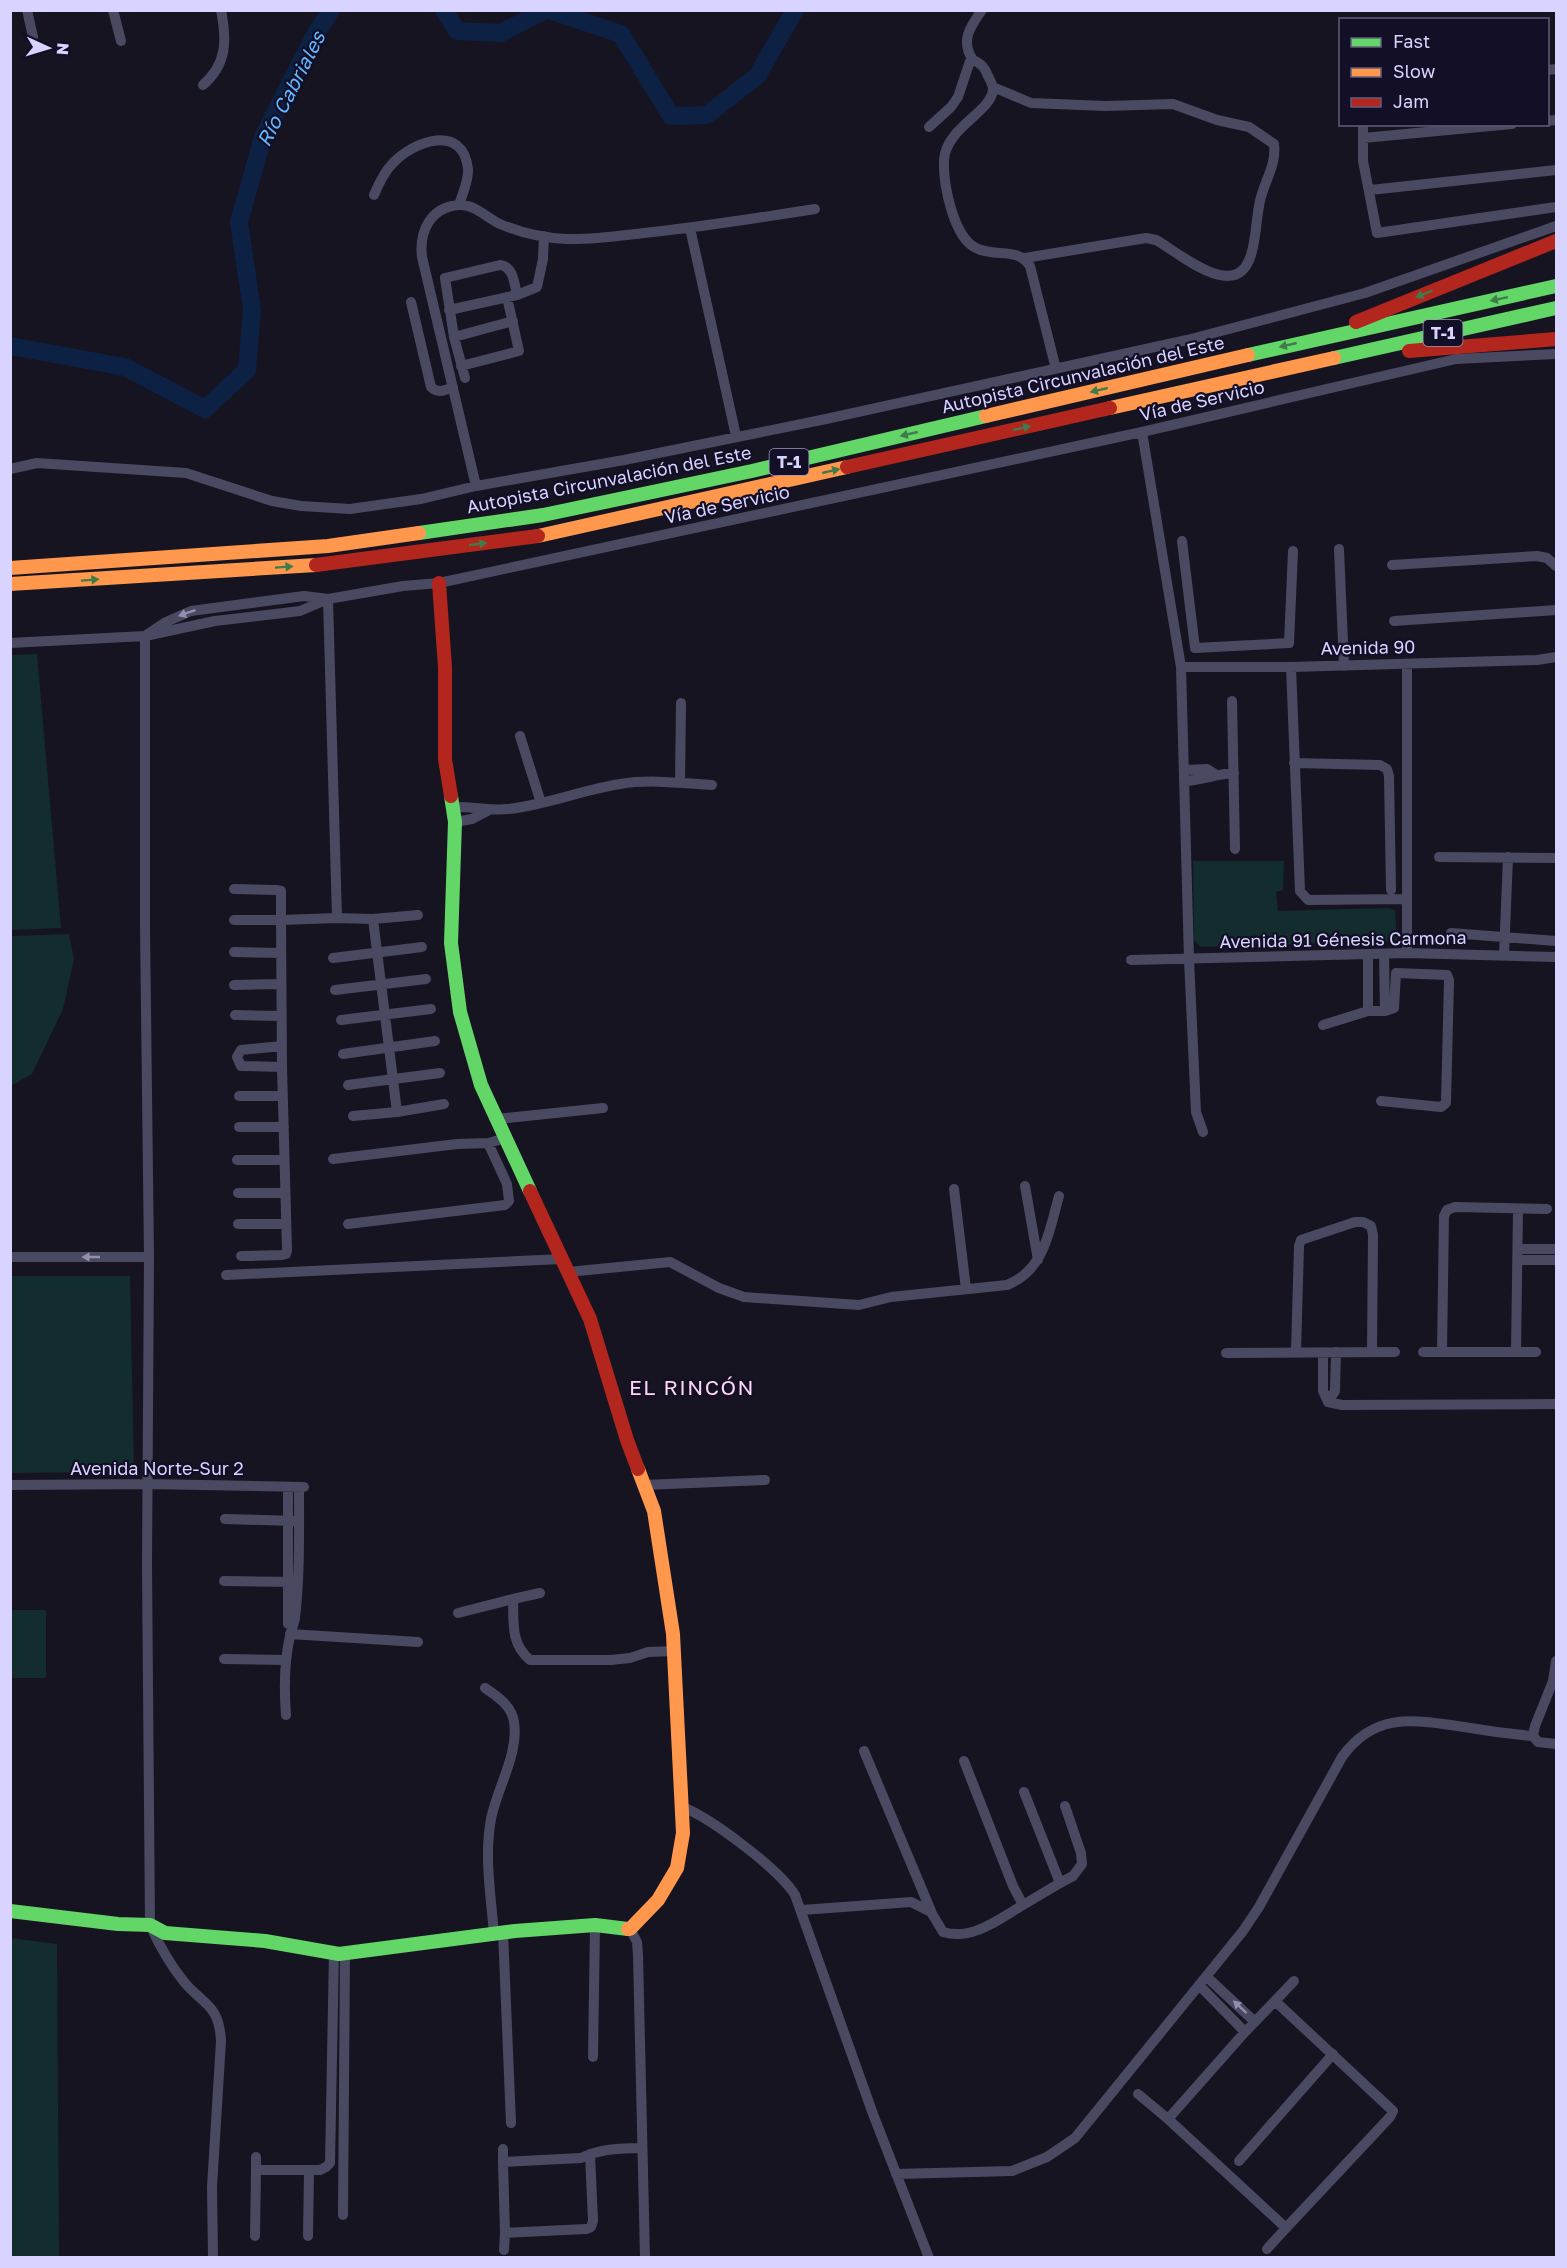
<svg xmlns="http://www.w3.org/2000/svg" width="1567" height="2268" font-family="'Golos Text',sans-serif">
	<rect width="100%" height="100%" fill="#161421"/>
	<path fill="#132c2d" d="M 37,654 L 61,928 L 11,930 L 11,655 Z
		M 1193,861 L 1284,861 L 1283,890 L 1276,892 L 1278,911 L 1389,908 L 1395,910 L 1397,941 L 1201,947 L 1194,940 Z
		M 69,934 L 74,959 L 63,1009 L 32,1074 L 11,1086 L 11,936 Z
		M 10,1276 L 130,1276 L 134,1472 L 11,1473 Z
		M 11,1610 L 46,1610 L 46,1678 L 11,1678 Z
		M 11,1938 L 57,1944 L 59,2257 L 11,2257 Z"/>
	<g fill="none" stroke-linecap="round" stroke-linejoin="round">
		<path stroke="#0d2144" stroke-width="18" d="M 444,10 L 457,31 L 501,33 L 545,10
			M 549,10 L 621,34 L 671,116 L 707,115 L 757,76 L 795,10
			M 10,346 L 125,367 L 205,409 L 247,370 L 252,310 L 239,222 L 263,137 L 316,33 L 331,10"/>
		<path stroke="#4a4962" stroke-width="10" d="M 27,10 L 33,37
			M 113,10 L 121,41
			M 973,60 C 960,41 970,27 982,10
			M 1548,70 L 1556,69
			M 203,85 C 227,64 227,41 221,10
			M 993,87 L 1031,103 L 1106,106 L 1173,104 L 1217,120 L 1249,127 L 1274,144 C 1277,167 1262,184 1259,206 C 1256,222 1256,239 1251,255 C 1236,304 1180,253 1156,240 L 1146,238 L 1025,258
			M 1548,121 L 1556,120
			M 1363,124 L 1363,161 L 1377,233 L 1556,207
			M 929,127 L 951,107 L 958,97 L 970,61 L 973,60 C 982,64 985,68 988,76 C 990,80 993,85 993,89 C 992,112 946,127 944,160 C 943,183 953,237 976,248 C 995,258 1017,246 1030,266 L 1056,369
			M 1363,138 L 1512,124
			M 1370,190 L 1556,170
			M 374,195 C 379,183 384,172 393,163 C 414,141 463,123 468,169 C 469,180 462,195 459,205
			M 690,228 L 736,436
			M 411,302 L 431,387 C 438,394 445,390 453,387
			M 449,310 L 517,295 L 537,287 L 543,259 L 544,236
			M 454,337 L 513,321
			M 461,366 L 519,351 L 507,297
			M 465,378 L 454,337 L 445,278 L 500,265 C 514,267 514,283 517,295
			M 1142,432 L 1181,667 L 1189,959 L 1196,1112 L 1203,1132
			M 10,469 L 37,463 L 186,473 L 272,501 L 301,506 L 350,509 L 421,499 L 476,486 L 624,460 L 826,419 L 1187,340 L 1365,293 L 1556,226
			M 476,486 L 422,257 C 419,232 430,207 459,205 C 475,204 487,218 500,224 C 521,233 544,238 566,239 C 592,240 618,236 644,233 C 701,227 758,218 815,209
			M 1182,541 L 1195,648 L 1289,643 L 1293,551
			M 1339,549 L 1344,666
			M 1392,565 L 1537,556 L 1547,558 L 1556,566
			M 328,599 L 337,918
			M 1394,621 L 1556,610
			M 145,636 L 145,927 L 149,1257 L 147,1565 L 150,1925 C 159,1945 171,1966 185,1983 C 205,2006 219,2005 221,2041 L 212,2187 L 213,2258
			M 145,636 L 166,622 L 191,611 L 304,596 L 328,599 L 403,586 L 439,583 L 1142,432 L 1456,359 L 1556,354
			M 10,643 L 145,636 L 215,621 L 300,611 L 328,599
			M 1181,667 L 1291,667 L 1537,660 L 1556,657
			M 1291,667 L 1300,891 L 1308,900 L 1406,899
			M 1232,701 L 1235,849
			M 520,736 L 541,803
			M 1294,763 L 1380,765 L 1387,769 L 1389,776 L 1391,890
			M 1185,770 L 1207,769 L 1215,774
			M 1185,781 C 1203,780 1216,774 1234,773
			M 680,783 L 681,703
			M 453,807 C 472,806 489,811 508,809 C 546,805 582,790 620,784 C 650,779 681,783 712,785
			M 455,822 L 472,819 L 489,810
			M 1439,857 L 1556,858
			M 234,889 L 276,890 L 281,891 L 281,920 L 234,920
			M 373,919 L 418,915
			M 1451,933 L 1556,941
			M 234,952 L 281,953
			M 1407,953 L 1407,664
			M 1384,954 L 1385,1011
			M 1368,955 L 1368,1011
			M 1504,955 L 1508,857
			M 333,958 L 422,947
			M 1131,960 L 1407,953 L 1556,957
			M 234,985 L 281,984
			M 335,990 L 426,979
			M 235,1015 L 281,1016
			M 341,1020 L 431,1009
			M 1323,1025 L 1368,1011 L 1385,1011 L 1394,1008 L 1396,973 L 1447,975 L 1449,980 L 1446,1103 L 1441,1107 L 1381,1101
			M 282,1046 L 241,1050 L 237,1057 L 241,1066 L 282,1067
			M 343,1054 L 435,1041
			M 348,1085 L 440,1073
			M 239,1096 L 282,1096
			M 353,1116 L 397,1112 L 444,1104
			M 497,1119 L 603,1108
			M 239,1127 L 284,1127
			M 333,1159 L 457,1144 L 488,1143 L 506,1138
			M 237,1160 L 284,1160
			M 1025,1186 L 1038,1260
			M 954,1189 L 966,1289
			M 238,1193 L 285,1193
			M 238,1224 L 286,1224
			M 348,1224 L 505,1205 L 509,1201 L 507,1184 L 488,1143
			M 1518,1249 L 1556,1249
			M 241,1256 L 282,1255 L 286,1254 L 287,1250 L 282,1067 L 281,920 L 337,918 L 373,919 L 397,1112
			M 10,1257 L 149,1257
			M 1518,1260 L 1556,1260
			M 568,1272 L 670,1262 L 719,1288 L 744,1297 L 859,1305 L 891,1297 L 1007,1285 C 1045,1270 1049,1231 1059,1196
			M 226,1275 L 562,1259
			M 1296,1352 L 1299,1246 L 1301,1240 L 1355,1222 L 1363,1222 L 1371,1226 L 1373,1235 L 1372,1351
			M 1423,1352 L 1536,1352
			M 1442,1352 L 1444,1216 L 1447,1210 L 1455,1207 L 1547,1209
			M 1516,1352 L 1518,1209
			M 1226,1353 L 1395,1352
			M 1323,1353 L 1323,1391 L 1328,1402
			M 1328,1402 L 1342,1405 L 1556,1404
			M 1328,1402 L 1335,1391 L 1336,1352
			M 10,1485 L 148,1484 L 304,1487
			M 644,1485 L 765,1480
			M 288,1487 L 288,1624
			M 225,1519 L 296,1521
			M 224,1581 L 295,1582
			M 513,1599 L 540,1593
			M 458,1613 L 513,1599 C 514,1622 510,1643 530,1660 L 611,1660 L 630,1658 L 648,1652 L 674,1651
			M 290,1634 L 418,1642
			M 224,1659 L 286,1660
			M 1556,1661 L 1553,1681 L 1535,1726 L 1533,1736 L 1538,1742 L 1556,1744
			M 485,1688 C 497,1696 512,1706 514,1722 C 519,1754 497,1788 491,1819 C 484,1856 491,1897 494,1934
			M 286,1715 C 284,1689 284,1662 290,1636 C 291,1630 294,1624 295,1618 C 300,1575 299,1531 299,1487
			M 864,1751 L 931,1911
			M 682,1807 C 710,1817 780,1870 795,1895 L 873,2114 L 929,2258
			M 1060,1883 L 1073,1876 L 1082,1864 L 1081,1853 L 1065,1806
			M 1023,1905 L 1060,1883 L 1024,1792
			M 802,1910 L 911,1902 L 931,1912 L 943,1932 C 972,1941 999,1919 1023,1905 L 1013,1886 L 964,1761
			M 630,1929 L 637,1942 L 638,1955 L 645,2258
			M 503,1932 L 511,2123
			M 1207,1977 L 1255,2022
			M 1199,1985 L 1245,2032
			M 1275,2001 L 1393,2111 L 1390,2117 L 1286,2228 L 1168,2119 L 1245,2032 Z
			M 1275,2001 L 1294,1981
			M 593,2057 L 595,1925
			M 1138,2094 L 1168,2119
			M 503,2149 L 503,2162
			M 590,2154 L 593,2221 L 591,2227 L 586,2229 L 505,2233 L 503,2162 L 581,2158 C 603,2148 618,2149 641,2148
			M 256,2157 L 256,2170
			M 1239,2161 L 1333,2054
			M 896,2174 L 1012,2171 L 1047,2157 L 1075,2138 L 1243,1931 L 1259,1907 L 1342,1757 C 1375,1711 1415,1720 1464,1727 C 1487,1731 1510,1734 1533,1736
			M 343,2215 L 345,1953
			M 255,2236 L 256,2170 L 320,2170 L 326,2167 L 330,2163 L 334,1952
			M 308,2236 L 309,2171
			M 1267,2249 L 1286,2228
			M 504,2250 L 505,2233"/>
		<path stroke="#63d668" stroke-width="14" d="M 1248,355 L 1556,286
			M 1334,358 L 1556,308
			M 419,533 L 543,515 L 752,471 L 986,416
			M 451,796 L 455,822 L 451,943 L 460,1012 L 481,1085 L 530,1191
			M 10,1911 L 118,1924 L 150,1925 L 165,1933 L 265,1941 L 339,1954 L 515,1931 L 595,1925 L 628,1929"/>
		<path stroke="#ff974d" stroke-width="14" d="M 1110,408 L 1334,358
			M 986,416 L 1248,355
			M 538,536 L 847,467
			M 10,568 L 328,546 L 419,533
			M 10,584 L 316,565
			M 628,1929 L 630,1929 L 658,1900 L 677,1868 L 683,1833 L 673,1634 L 654,1511 L 638,1469"/>
		<path stroke="#b3261e" stroke-width="14" d="M 1356,322 L 1556,241
			M 1409,351 L 1556,339
			M 847,467 L 1110,408
			M 316,565 L 538,536
			M 439,583 L 445,667 L 445,759 L 451,796
			M 530,1191 L 590,1319 L 627,1440 L 638,1469"/>
	</g>
	<defs><path id="oneway-solid" d="M-6-.8H1V-3.2L6.5 0L1 3.2V.8H-6Z" transform="scale(1.5)"/></defs>
	<g fill="#3f7c4a">
		<use href="#oneway-solid" transform="translate(1424 294) rotate(158)"/>
		<use href="#oneway-solid" transform="translate(1499 299) rotate(168)"/>
		<use href="#oneway-solid" transform="translate(1288 345) rotate(167)"/>
		<use href="#oneway-solid" transform="translate(1099 390) rotate(167)"/>
		<use href="#oneway-solid" transform="translate(1022 428) rotate(-13)"/>
		<use href="#oneway-solid" transform="translate(909 434) rotate(167)"/>
		<use href="#oneway-solid" transform="translate(831 471) rotate(-13)"/>
		<use href="#oneway-solid" transform="translate(478 544) rotate(-7)"/>
		<use href="#oneway-solid" transform="translate(284 567) rotate(-4)"/>
		<use href="#oneway-solid" transform="translate(90 580) rotate(-4)"/>
	</g>
	<g fill="#928eb0">
		<use href="#oneway-solid" transform="translate(187 613) rotate(161)"/>
		<use href="#oneway-solid" transform="translate(91 1257) rotate(180)"/>
		<use href="#oneway-solid" transform="translate(1240 2007) rotate(-137)"/>
	</g>
	<g text-anchor="middle" stroke-width="4.5" stroke-linejoin="round" paint-order="stroke">
		<g fill="#130f26" stroke="#9e99be" stroke-width="1.5">
			<rect x="1423.5" y="320" width="39" height="26" rx="4.5"/>
			<rect x="769.5" y="449" width="39" height="26" rx="4.5"/>
		</g>
		<g font-size="16" font-weight="bold" fill="#d9d4ff">
			<text x="1443" y="339">T-1</text>
			<text x="789" y="468">T-1</text>
		</g>
		<g font-size="18" fill="#d9d4ff" stroke="#130f26">
			<text transform="translate(1083 375) rotate(-13)" y="6">Autopista Circunvalación del Este</text>
			<text transform="translate(1202 401) rotate(-13)" y="6">Vía de Servicio</text>
			<text transform="translate(609 480) rotate(-11)" y="6">Autopista Circunvalación del Este</text>
			<text transform="translate(727 505) rotate(-12)" y="6">Vía de Servicio</text>
			<text transform="translate(1368 648) rotate(-1)" y="6">Avenida 90</text>
			<text transform="translate(1343 940) rotate(-1)" y="6">Avenida 91 Génesis Carmona</text>
			<text x="157" y="1475">Avenida Norte-Sur 2</text>
		</g>
		<g font-size="20" font-style="italic" fill="#62b6ff" stroke="#130f26">
			<text transform="translate(291 89) rotate(-63)" y="7">Río Cabriales</text>
		</g>
		<g font-size="21" letter-spacing="1.5" fill="#ffd6f0" stroke="#130f26">
			<text x="692" y="1395">EL RINCÓN</text>
		</g>
	</g>
	<rect width="1567" height="2268" fill="none" stroke="#d9d4ff" stroke-width="24"/>
	<rect x="1339" y="18" width="210" height="108" fill="#130f26" stroke="#625e7d" stroke-width="1.5"/>
	<rect x="1351" y="38" width="30" height="9" fill="#63d668" stroke="#625e7d" stroke-width="1.5"/>
	<text x="1393" y="48" font-size="18" fill="#d9d4ff">Fast</text>
	<rect x="1351" y="68" width="30" height="9" fill="#ff974d" stroke="#625e7d" stroke-width="1.5"/>
	<text x="1393" y="78" font-size="18" fill="#d9d4ff">Slow</text>
	<rect x="1351" y="98" width="30" height="9" fill="#b3261e" stroke="#625e7d" stroke-width="1.5"/>
	<text x="1393" y="108" font-size="18" fill="#d9d4ff">Jam</text>
	<g transform="translate(48 48) rotate(94)" stroke="#130f26" stroke-width="4.5" paint-order="stroke">
	<path d="M0-4.5L10 22L0 15L-10 22Z" fill="#d9d4ff"/>
	<text y="-9" font-size="16" font-weight="bold" text-anchor="middle" fill="#d9d4ff">N</text>
	</g>
</svg>
